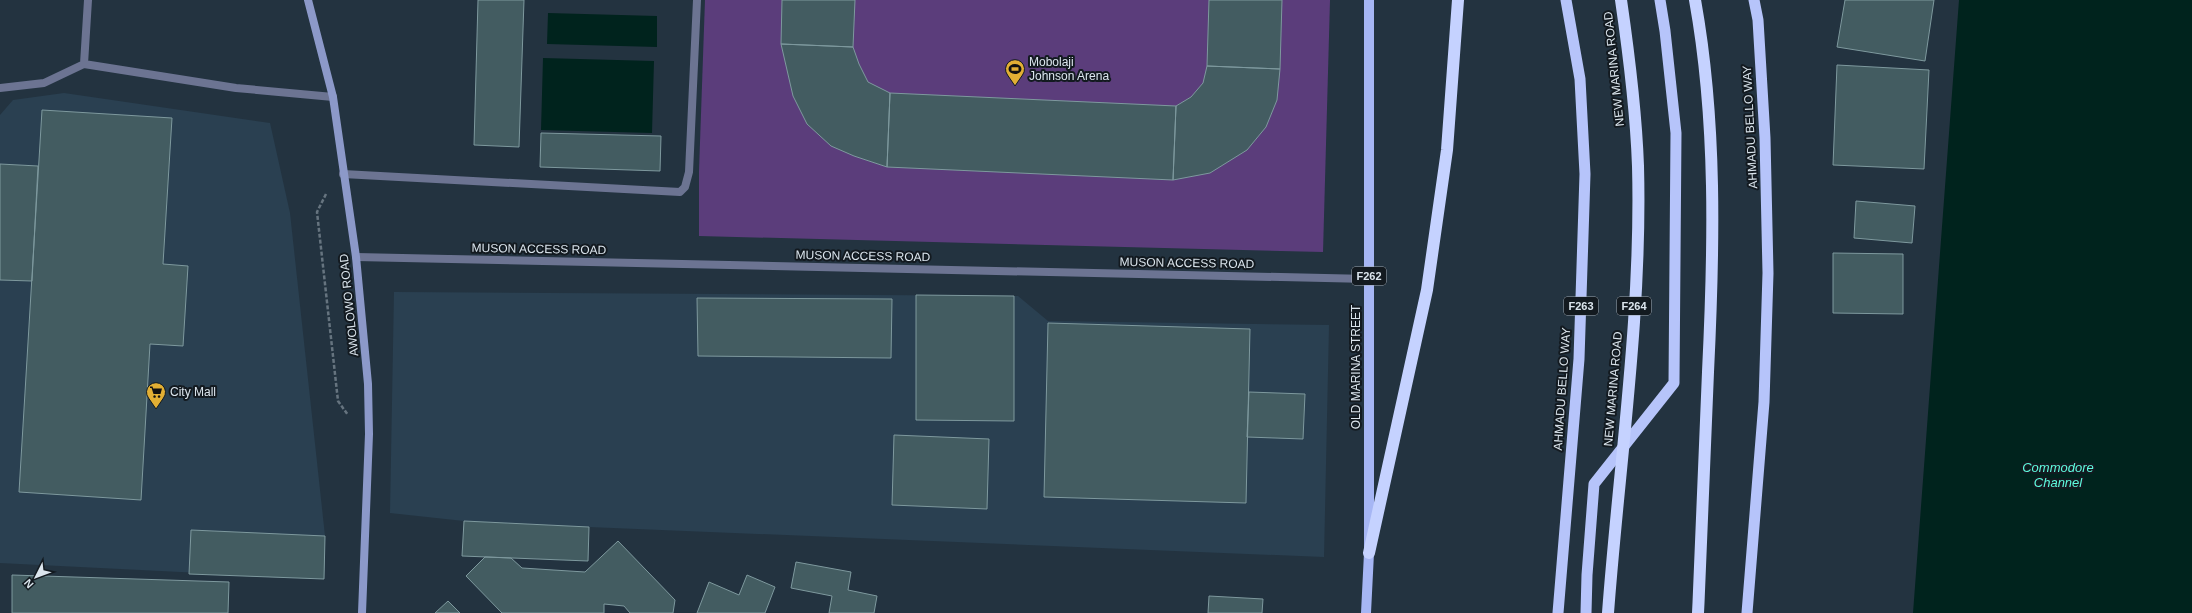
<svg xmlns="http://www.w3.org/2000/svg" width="2192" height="613" font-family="Helvetica,sans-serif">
	<rect width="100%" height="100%" fill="#233340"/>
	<path fill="#2a4051" d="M 64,93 L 270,123 L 290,213 L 325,536 L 324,579 L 0,563 L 0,280 L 32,281 L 38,166 L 0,164 L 0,115 L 13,100 Z
		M 394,292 L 1018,296 L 1048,321 L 1329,325 L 1324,557 L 589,527 L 464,521 L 390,513 Z"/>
	<path fill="#5b3d7b" d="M 705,0 L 1330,0 L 1323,252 L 699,236 L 699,171 Z"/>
	<path fill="#00231d" d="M 1959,0 L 2192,0 L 2192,613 L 1913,613 Z
		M 548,13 L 657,16 L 657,47 L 547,44 Z
		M 543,58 L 654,61 L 652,133 L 541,130 Z"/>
	<path fill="#435c61" stroke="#7e999e" d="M 478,0 L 524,0 L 519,147 L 474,145 Z
		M 782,0 L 855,0 L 853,47 L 781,44 Z
		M 1209,0 L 1282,0 L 1280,69 L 1207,66 Z
		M 1845,0 L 1934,0 L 1925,61 L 1837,47 Z
		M 781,44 L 853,47 L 859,64 L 868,82 L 890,93 L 887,167 L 854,156 L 831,146 L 807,124 L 793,96 Z
		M 1837,65 L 1929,70 L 1924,169 L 1833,165 Z
		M 1207,66 L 1280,69 L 1277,100 L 1266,127 L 1247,150 L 1210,173 L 1173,180 L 1176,106 L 1191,97 L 1203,83 Z
		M 890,93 L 1176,106 L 1173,180 L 887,167 Z
		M 42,110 L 172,118 L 163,264 L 188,266 L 183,346 L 150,344 L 141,500 L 19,492 Z
		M 541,133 L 661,136 L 660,171 L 540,167 Z
		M 0,164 L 38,166 L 32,281 L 0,280 Z
		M 1856,201 L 1915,206 L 1912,243 L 1854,238 Z
		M 1833,253 L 1903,254 L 1903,314 L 1833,313 Z
		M 916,295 L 1014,296 L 1014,421 L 916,420 Z
		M 697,298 L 892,299 L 891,358 L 698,356 Z
		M 1048,323 L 1250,329 L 1246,503 L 1044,497 Z
		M 1249,392 L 1305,394 L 1303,439 L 1247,437 Z
		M 894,435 L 989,439 L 987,509 L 892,505 Z
		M 464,521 L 589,527 L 588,561 L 462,556 Z
		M 191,530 L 325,536 L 324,579 L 189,574 Z
		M 618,541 L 675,600 L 673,613 L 630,613 L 624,606 L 604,604 L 604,613 L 502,613 L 466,576 L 485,557 L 511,558 L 522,568 L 585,572 Z
		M 796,562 L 851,572 L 848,590 L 877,596 L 874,613 L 829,613 L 832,596 L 791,588 Z
		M 12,575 L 229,582 L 228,613 L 12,613 Z
		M 747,575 L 775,587 L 765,613 L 697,613 L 709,582 L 739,595 Z
		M 1209,596 L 1263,599 L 1262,613 L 1208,613 Z
		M 448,601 L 460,613 L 435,613 Z"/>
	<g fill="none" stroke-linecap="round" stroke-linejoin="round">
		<path stroke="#66747f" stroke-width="2.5" stroke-dasharray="4 2" stroke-linecap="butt" d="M 326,194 L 317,212 L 338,401 L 348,415"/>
		<path stroke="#6c7492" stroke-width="8" d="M 84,64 L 88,0
			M 0,88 L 44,83 L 84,64 L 236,88 L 333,97
			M 343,174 L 680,192 L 685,187 L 689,172 L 697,0
			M 356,257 L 1369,279"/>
		<path stroke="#8c99c9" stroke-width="8" d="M 308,0 L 333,97 L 356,257 L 368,384 L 369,434 L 362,613"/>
		<path stroke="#a6b6f4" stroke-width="10" d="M 1366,613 L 1369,553 L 1369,0"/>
		<path stroke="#b6c4fa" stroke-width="11" d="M 1558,613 L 1579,359 L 1585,174 L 1580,79 L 1566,0
			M 1586,613 L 1587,575 L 1594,484 L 1674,383 L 1676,133 L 1665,31 L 1660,0
			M 1747,613 L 1764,402 L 1768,273 L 1765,138 L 1758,20 L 1754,0"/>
		<path stroke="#c5d2ff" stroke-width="12" d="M 1695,0 C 1717,122 1714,249 1708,372 C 1705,453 1702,533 1698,613
			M 1369,553 L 1427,290 L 1447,150 L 1458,0"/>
		<path stroke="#c5d2ff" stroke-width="12" d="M 1608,613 C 1619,465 1642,315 1638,166 C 1636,110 1629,55 1621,0"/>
	</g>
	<defs>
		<g id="stadium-pin" transform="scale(1)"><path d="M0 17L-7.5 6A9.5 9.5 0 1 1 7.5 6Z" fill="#e2af34" stroke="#131a20"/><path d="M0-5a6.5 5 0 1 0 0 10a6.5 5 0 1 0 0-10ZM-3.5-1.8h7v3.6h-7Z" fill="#111"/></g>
		<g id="supermarket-pin" transform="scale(1)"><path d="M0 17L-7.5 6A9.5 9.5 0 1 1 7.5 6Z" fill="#e2af34" stroke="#131a20"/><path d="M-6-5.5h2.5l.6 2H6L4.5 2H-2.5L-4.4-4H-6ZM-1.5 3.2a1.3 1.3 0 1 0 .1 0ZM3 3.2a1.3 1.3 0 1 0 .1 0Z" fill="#111"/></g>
	</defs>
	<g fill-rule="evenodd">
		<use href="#stadium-pin" x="1015" y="69"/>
		<use href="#supermarket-pin" x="156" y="392"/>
	</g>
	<g text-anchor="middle" stroke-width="4" stroke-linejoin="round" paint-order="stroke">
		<g fill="#131a20" stroke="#9fa8b0" stroke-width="1">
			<rect x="1352" y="267" width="34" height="18" rx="3"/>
			<rect x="1564" y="297" width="34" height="18" rx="3"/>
			<rect x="1617" y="297" width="34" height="18" rx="3"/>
		</g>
		<g font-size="11" font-weight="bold" fill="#dbe5ed">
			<text x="1369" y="280">F262</text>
			<text x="1581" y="310">F263</text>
			<text x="1634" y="310">F264</text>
		</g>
		<g font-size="12" fill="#dbe5ed" stroke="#131a20" text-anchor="start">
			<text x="1029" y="66">Mobolaji<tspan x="1029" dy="14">Johnson Arena</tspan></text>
			<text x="170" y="396">City Mall</text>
		</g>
		<g font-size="12" fill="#dbe5ed" stroke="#131a20">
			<text transform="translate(1614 69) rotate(-96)" y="4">NEW MARINA ROAD</text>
			<text transform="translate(1750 127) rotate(-93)" y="4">AHMADU BELLO WAY</text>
			<text transform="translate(539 249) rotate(1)" y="4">MUSON ACCESS ROAD</text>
			<text transform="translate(863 256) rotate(1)" y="4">MUSON ACCESS ROAD</text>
			<text transform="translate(1187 263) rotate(1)" y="4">MUSON ACCESS ROAD</text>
			<text transform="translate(349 305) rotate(-96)" y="4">AWOLOWO ROAD</text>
			<text transform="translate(1356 367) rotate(-90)" y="4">OLD MARINA STREET</text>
			<text transform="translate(1562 389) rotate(-86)" y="4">AHMADU BELLO WAY</text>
			<text transform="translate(1613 389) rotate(-85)" y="4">NEW MARINA ROAD</text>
		</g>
		<g font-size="13" font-style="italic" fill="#5efade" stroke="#131a20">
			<text x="2058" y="472">Commodore<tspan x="2058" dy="15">Channel</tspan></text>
		</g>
	</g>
	<g transform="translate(36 577) rotate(228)" stroke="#131a20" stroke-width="3" paint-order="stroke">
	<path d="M0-3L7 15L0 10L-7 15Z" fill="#dbe5ed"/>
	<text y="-6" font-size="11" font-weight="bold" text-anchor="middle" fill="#dbe5ed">N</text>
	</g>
</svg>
